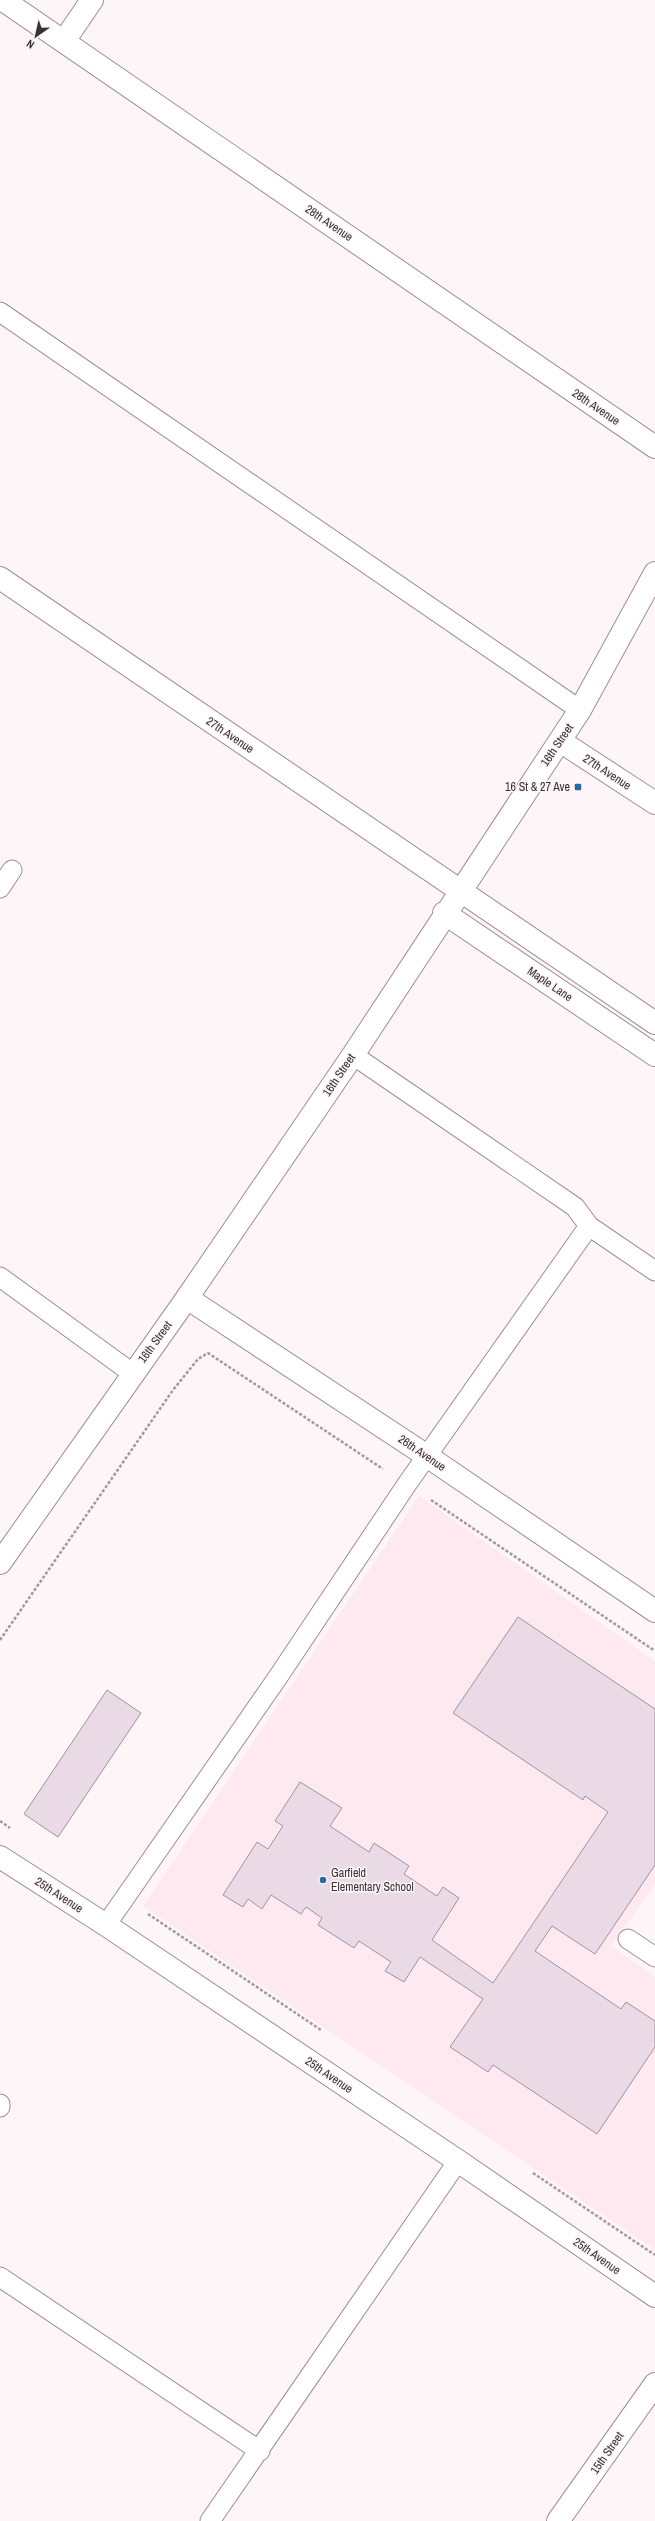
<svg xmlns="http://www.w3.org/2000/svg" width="655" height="2521" font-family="'Archivo Narrow',sans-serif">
	<rect width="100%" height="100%" fill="#fdf5f8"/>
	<path fill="#ffe9f0" d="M 419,1496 L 655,1661 L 655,1885 L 611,1946 L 655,1976 L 655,2250 L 143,1906 Z"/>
	<path fill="#e9dae6" stroke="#a0939d" d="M 518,1617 L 655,1709 L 655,1865 L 595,1954 L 552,1926 L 535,1951 L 621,2009 L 626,2002 L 655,2021 L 655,2047 L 597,2134 L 493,2065 L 488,2072 L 450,2047 L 483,1999 L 420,1957 L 404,1982 L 385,1971 L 391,1962 L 359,1941 L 354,1948 L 318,1925 L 322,1918 L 306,1907 L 301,1914 L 271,1895 L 262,1909 L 248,1899 L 243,1907 L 223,1895 L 257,1842 L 268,1849 L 283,1826 L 275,1821 L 300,1782 L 342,1808 L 330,1826 L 369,1852 L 374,1843 L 409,1866 L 404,1874 L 437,1896 L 443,1887 L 459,1898 L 432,1940 L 493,1983 L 608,1812 L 585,1796 L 583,1800 L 453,1713 Z
		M 107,1690 L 141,1713 L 58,1837 L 24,1814 Z"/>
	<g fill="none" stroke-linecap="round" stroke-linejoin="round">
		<g stroke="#9f8e94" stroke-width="21">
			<path id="lane" d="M 0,312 L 580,710
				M 0,888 L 12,870
				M 353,1055 L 575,1207 L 589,1226 L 655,1271
				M 0,1277 L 132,1373
				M 106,1925 L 278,1677 L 407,1484 L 589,1226
				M 628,1939 L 655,1957
				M 0,2104 L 0,2107
				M 0,2277 L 260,2451
				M 210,2521 L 458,2161"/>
		</g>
		<g stroke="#9f8e94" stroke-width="24">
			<path id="street" d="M 3,0 L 655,447
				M 64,41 L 92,0
				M 0,578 L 655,1023
				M 560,741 L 655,803
				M 444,913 L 655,1055
				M 187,1298 L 427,1456 L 655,1611
				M 0,1857 L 106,1925 L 458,2161 L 655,2296
				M 558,2521 L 655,2384"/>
		</g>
		<g stroke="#9f8e94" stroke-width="24">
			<path id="secondary" d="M 0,1563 L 187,1298 L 353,1055 L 580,710 L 655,573"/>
		</g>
		<path stroke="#a1999c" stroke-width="2.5" stroke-dasharray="3 2" stroke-linecap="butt" d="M 431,1500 L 655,1651
			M 0,1640 L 173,1390 L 198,1359 L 208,1353 L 383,1469
			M 0,1821 L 10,1828
			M 148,1914 L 321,2030
			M 533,2173 L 655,2255"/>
		<use href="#lane" stroke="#fff" stroke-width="19"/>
		<use href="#street" stroke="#fff" stroke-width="22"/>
		<use href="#secondary" stroke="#fff" stroke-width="22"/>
	</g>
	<g fill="#226da0" stroke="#fdf5f8" stroke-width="1.5">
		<rect x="574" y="783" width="8" height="8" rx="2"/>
		<circle cx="323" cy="1880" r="4"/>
	</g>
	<g text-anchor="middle" stroke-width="3" stroke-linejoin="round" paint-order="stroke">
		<g font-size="12" fill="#383133" stroke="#fdf5f8">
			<text transform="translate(329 223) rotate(34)" y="4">28th Avenue</text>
			<text transform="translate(596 407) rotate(34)" y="4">28th Avenue</text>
			<text transform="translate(230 735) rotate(34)" y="4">27th Avenue</text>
			<text transform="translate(557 745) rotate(-56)" y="4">16th Street</text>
			<text transform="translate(607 772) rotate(33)" y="4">27th Avenue</text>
			<text transform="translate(550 984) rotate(34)" y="4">Maple Lane</text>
			<text transform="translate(339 1075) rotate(-56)" y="4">16th Street</text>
			<text transform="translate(155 1342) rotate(-54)" y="4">16th Street</text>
			<text transform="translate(422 1453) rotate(34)" y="4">26th Avenue</text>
			<text transform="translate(59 1895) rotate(33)" y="4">25th Avenue</text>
			<text transform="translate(329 2075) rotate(34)" y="4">25th Avenue</text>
			<text transform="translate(597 2256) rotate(35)" y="4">25th Avenue</text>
			<text transform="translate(607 2453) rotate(-55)" y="4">15th Street</text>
		</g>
		<g font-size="12" fill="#383133" stroke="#fdf5f8" text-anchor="end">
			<text x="570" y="791">16 St &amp; 27 Ave</text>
			<text x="331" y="1877" text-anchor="start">Garfield<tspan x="331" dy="14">Elementary School</tspan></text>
		</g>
	</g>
	<g transform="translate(36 36) rotate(214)" stroke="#fdf5f8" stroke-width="3" paint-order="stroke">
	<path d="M0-3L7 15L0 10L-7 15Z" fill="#383133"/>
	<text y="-6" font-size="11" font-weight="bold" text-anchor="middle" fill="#383133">N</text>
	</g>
</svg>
